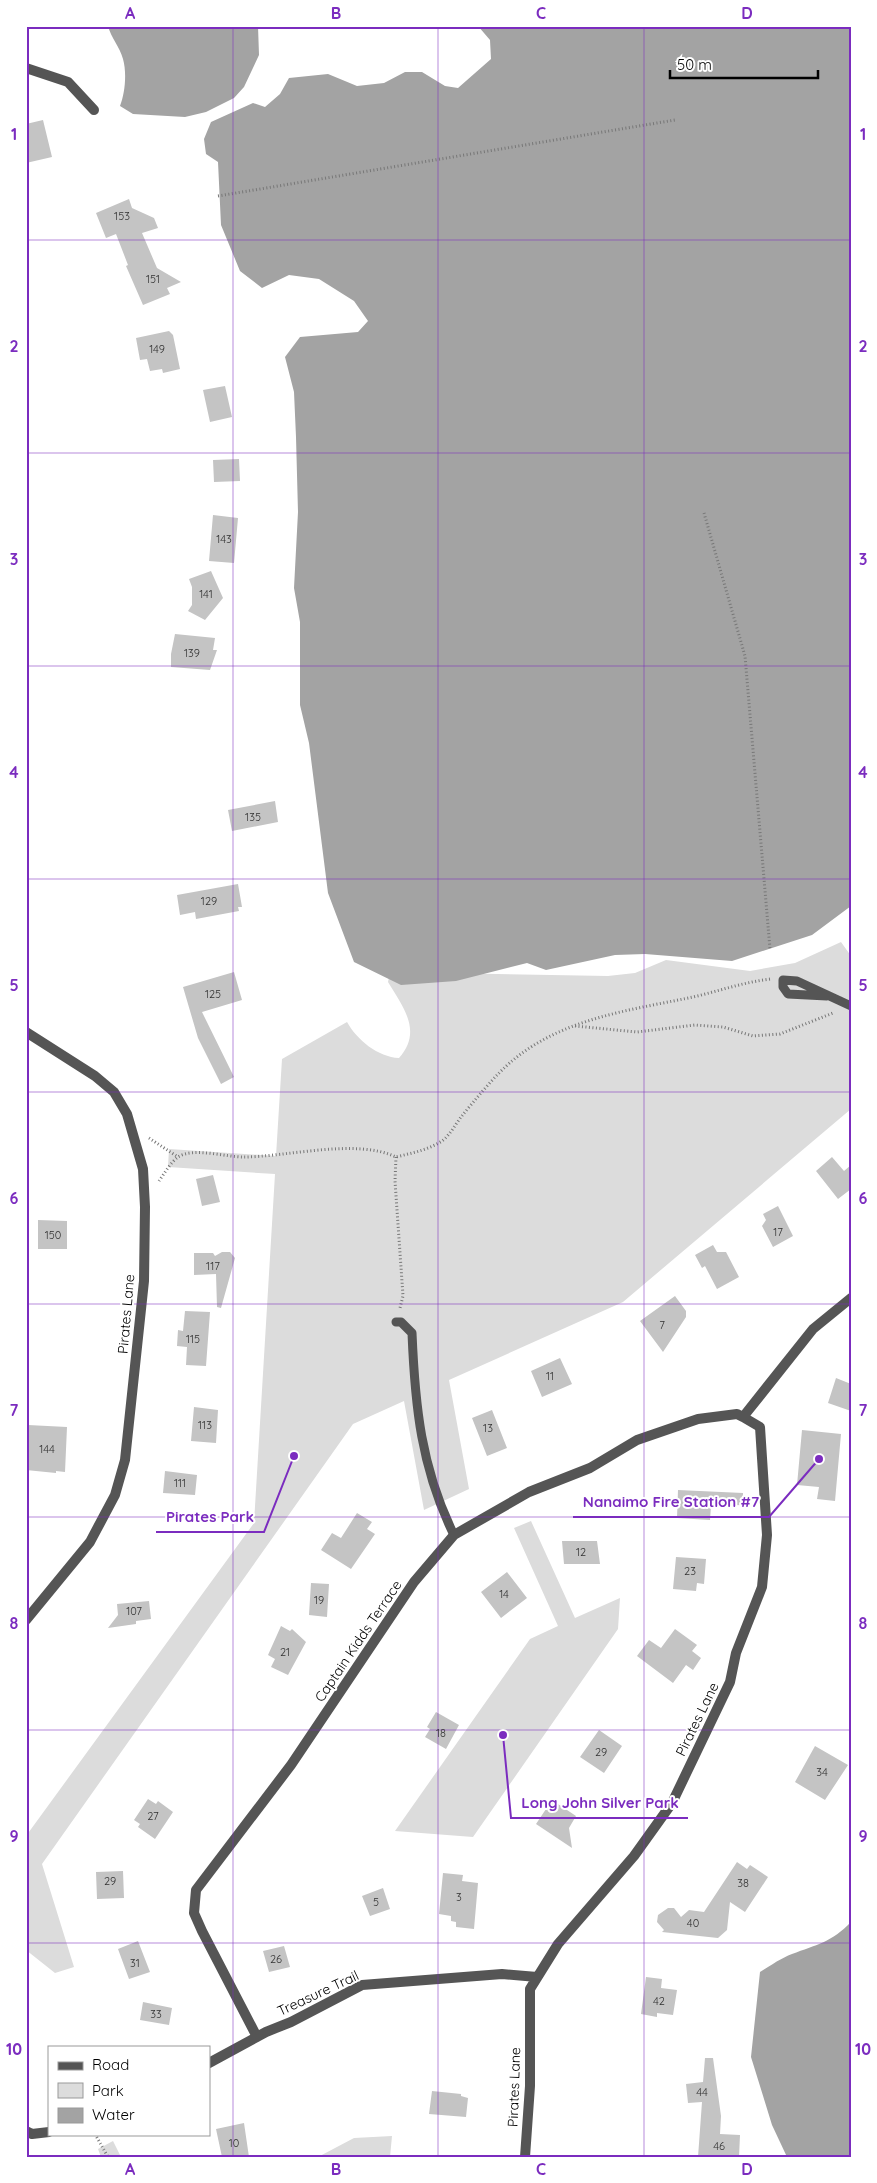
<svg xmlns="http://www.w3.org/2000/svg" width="877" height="2183" font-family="Quicksand,sans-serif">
	<rect width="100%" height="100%" fill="#fff"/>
	<path fill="#dcdcdc" d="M 841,942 L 851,956 L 851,1109 L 623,1302 L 449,1380 L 469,1489 L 424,1510 L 404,1401 L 353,1424 L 42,1864 L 74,1967 L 55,1973 L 26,1950 L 26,1836 L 254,1523 L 275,1174 L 168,1167 L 169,1149 L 276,1156 L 282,1059 L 347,1022 C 357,1040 378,1057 399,1058 C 423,1031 403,1007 388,982 L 390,972 L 608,976 L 635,973 L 666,960 L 750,971 L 795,963 Z
		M 531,1521 L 575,1618 L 620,1598 L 618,1629 L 473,1837 L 395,1831 L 530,1639 L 558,1626 L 514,1528 Z
		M 392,2136 L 390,2157 L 318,2157 L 354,2138 Z
		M 113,2141 L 121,2157 L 101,2157 L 98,2149 Z"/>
	<path fill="#a3a3a3" d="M 108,26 L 258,26 L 259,55 L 244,87 L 234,98 L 206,112 L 185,117 L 133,114 L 120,106 C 125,93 127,73 123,59 C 120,47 111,38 108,26 Z
		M 478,26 L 851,26 L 851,906 L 812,935 L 732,961 L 645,954 L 615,955 L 546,970 L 527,963 L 456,981 L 401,985 L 354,962 L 328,893 L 309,743 L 300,705 L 300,622 L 294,588 L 298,512 L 296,437 L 294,392 L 285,357 L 300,337 L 358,332 L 368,321 L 354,301 L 319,279 L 289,275 L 262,288 L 240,271 L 221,225 L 218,162 L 206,154 L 204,139 L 211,122 L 253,103 L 265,107 L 280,94 L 289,78 L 328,74 L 357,86 L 384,83 L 405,72 L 422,72 L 445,86 L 458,88 L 491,59 L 490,40 Z
		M 851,1922 L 851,2157 L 787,2157 L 772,2125 L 751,2057 L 760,1972 C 770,1966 781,1958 792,1954 C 816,1945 832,1942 851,1922 Z"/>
	<path fill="#c4c4c4" d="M 43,120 L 52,157 L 26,163 L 26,124 Z
		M 129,199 L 132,208 L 154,218 L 158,228 L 142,233 L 157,268 L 181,282 L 167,288 L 170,294 L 143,305 L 126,266 L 128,265 L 116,234 L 106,238 L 96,213 Z
		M 169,331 L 173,335 L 180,369 L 163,373 L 162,369 L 150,371 L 147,359 L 140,360 L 136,338 Z
		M 225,386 L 232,417 L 210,422 L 203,390 Z
		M 239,459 L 240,481 L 214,482 L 213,460 Z
		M 213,515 L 238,518 L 234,563 L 209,561 Z
		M 211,571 L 223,598 L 205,620 L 188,611 L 192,605 L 192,587 L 189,579 Z
		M 175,634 L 215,638 L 213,650 L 217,650 L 210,670 L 171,667 L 171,654 Z
		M 275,801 L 278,822 L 232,831 L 228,810 Z
		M 238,884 L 242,907 L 238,907 L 239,911 L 196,919 L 195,912 L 180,915 L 177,895 Z
		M 234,972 L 242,1000 L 202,1012 L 234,1077 L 221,1084 L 198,1038 L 183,987 Z
		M 832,1157 L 844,1171 L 851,1165 L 851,1189 L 838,1199 L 816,1171 Z
		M 213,1175 L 220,1202 L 202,1206 L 196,1179 Z
		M 778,1206 L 793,1236 L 773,1247 L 762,1226 L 766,1220 L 763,1214 Z
		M 38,1220 L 67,1221 L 67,1249 L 38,1249 Z
		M 713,1245 L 717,1252 L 726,1252 L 739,1277 L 717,1289 L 705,1266 L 702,1268 L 695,1255 Z
		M 222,1252 L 230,1252 L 235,1258 L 221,1308 L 217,1307 L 216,1274 L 194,1275 L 194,1253 L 213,1253 L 215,1256 Z
		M 675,1296 L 686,1311 L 686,1317 L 663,1352 L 640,1321 Z
		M 185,1311 L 210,1312 L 206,1366 L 186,1365 L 187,1347 L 177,1346 L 178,1330 L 183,1331 Z
		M 560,1358 L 572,1384 L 542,1397 L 531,1371 Z
		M 836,1378 L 851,1384 L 851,1411 L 828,1403 Z
		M 194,1407 L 218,1410 L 216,1443 L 191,1441 Z
		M 492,1410 L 507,1448 L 487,1456 L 472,1418 Z
		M 28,1425 L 67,1427 L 65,1472 L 56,1471 L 56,1473 L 26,1470 Z
		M 802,1430 L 841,1434 L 835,1501 L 817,1499 L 819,1487 L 797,1485 Z
		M 165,1471 L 197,1475 L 195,1495 L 163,1493 Z
		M 678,1490 L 743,1493 L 743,1505 L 711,1506 L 710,1520 L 677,1518 Z
		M 357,1513 L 372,1522 L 367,1529 L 375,1534 L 351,1569 L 321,1550 L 332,1533 L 341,1538 Z
		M 562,1541 L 597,1541 L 600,1564 L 564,1564 Z
		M 676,1557 L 706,1559 L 704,1584 L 697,1583 L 696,1591 L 673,1589 Z
		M 507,1572 L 527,1598 L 501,1618 L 481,1592 Z
		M 311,1583 L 329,1584 L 327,1617 L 309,1615 Z
		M 149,1601 L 151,1619 L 136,1621 L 136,1624 L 108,1628 L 118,1615 L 117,1604 Z
		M 281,1626 L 290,1631 L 292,1629 L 306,1642 L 288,1675 L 271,1667 L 275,1659 L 268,1655 Z
		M 675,1629 L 697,1645 L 692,1651 L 701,1658 L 693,1670 L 686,1665 L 673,1683 L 637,1656 L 649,1640 L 661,1648 Z
		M 436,1712 L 459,1725 L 446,1749 L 425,1737 L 430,1729 L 427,1727 Z
		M 599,1730 L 622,1746 L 604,1773 L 580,1757 Z
		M 815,1746 L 848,1765 L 825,1800 L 795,1782 Z
		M 148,1799 L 156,1804 L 158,1801 L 173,1812 L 155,1839 L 138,1827 L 140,1824 L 134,1820 Z
		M 552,1800 L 576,1816 L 569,1828 L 572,1848 L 536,1824 Z
		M 737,1862 L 747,1869 L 750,1865 L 768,1877 L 745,1912 L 730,1902 L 727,1930 L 718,1938 L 662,1932 L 664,1930 L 657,1922 L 658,1915 L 668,1908 L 674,1908 L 681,1917 L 689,1910 L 704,1912 Z
		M 123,1871 L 124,1898 L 97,1899 L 96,1872 Z
		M 443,1873 L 463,1875 L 462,1881 L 478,1883 L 474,1929 L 456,1927 L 456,1922 L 451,1921 L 451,1916 L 439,1914 Z
		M 383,1888 L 390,1909 L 370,1916 L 362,1896 Z
		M 138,1941 L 150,1972 L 129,1979 L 118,1949 Z
		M 284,1946 L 290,1967 L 269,1972 L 263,1951 Z
		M 646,1977 L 662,1979 L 661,1988 L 677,1990 L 673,2015 L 657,2013 L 657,2017 L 641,2014 Z
		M 143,2002 L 172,2008 L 169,2025 L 140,2020 Z
		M 705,2058 L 713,2058 L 721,2116 L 720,2134 L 740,2135 L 739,2157 L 698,2157 L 702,2102 L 688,2103 L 686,2084 L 703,2082 Z
		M 432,2091 L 461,2094 L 461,2096 L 468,2098 L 466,2117 L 429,2114 Z
		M 244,2123 L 249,2157 L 222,2157 L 216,2129 Z"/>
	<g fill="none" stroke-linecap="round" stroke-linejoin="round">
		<path stroke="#777" stroke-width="3" stroke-dasharray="1 2.5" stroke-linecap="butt" d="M 218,196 L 675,120
			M 704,513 L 745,656 L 770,949
			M 575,1026 L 637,1032 L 695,1025 L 723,1027 L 753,1036 L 780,1034 L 833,1013
			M 149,1138 L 178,1157
			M 396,1157 L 395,1181 L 403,1296 L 400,1308
			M 159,1181 C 164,1174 171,1162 178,1157 C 193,1147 226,1157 243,1157 C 287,1157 356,1138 396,1157 C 412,1153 428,1150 442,1141 C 450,1135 455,1125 461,1117 C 475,1100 496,1074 512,1061 C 563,1018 631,1010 693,997 C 719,991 744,982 771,979
			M 95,2134 L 108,2157"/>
		<path stroke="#555" stroke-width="9" d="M 827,996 L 788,994 L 783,987 L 783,980 L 797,981 L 851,1006
			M 396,1322 L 401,1322 L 412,1333 C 415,1406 421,1468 454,1535"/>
		<path stroke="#555" stroke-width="10" d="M 26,68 L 68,82 L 94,110
			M 26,1032 L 95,1076 L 114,1092 L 127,1114 L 143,1169 L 145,1207 L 144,1281 L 125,1460 L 115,1495 L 90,1542 L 26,1620
			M 257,2037 L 202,1931 L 194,1913 L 196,1890 L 291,1765 L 414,1582 L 454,1535 L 529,1492 L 590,1468 L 637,1440 L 698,1419 L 737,1414 L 743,1417
			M 209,2063 L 266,2032 L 291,2022 L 362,1985 L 502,1974 L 537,1977
			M 26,2131 L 32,2134 L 49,2132
			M 525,2157 L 530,2086 L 530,1989 L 558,1944 L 634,1856 L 672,1803 L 730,1682 L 736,1653 L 762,1587 L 767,1535 L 760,1427 L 743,1417 L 813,1329 L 851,1298"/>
	</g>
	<path fill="none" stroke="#7b2cbf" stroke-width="1" stroke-opacity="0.55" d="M 233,26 L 233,2157M 438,26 L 438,2157M 644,26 L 644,2157M 26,240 L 851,240M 26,453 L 851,453M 26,666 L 851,666M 26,879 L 851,879M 26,1092 L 851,1092M 26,1304 L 851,1304M 26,1517 L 851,1517M 26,1730 L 851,1730M 26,1943 L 851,1943"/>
	<g text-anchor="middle" stroke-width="4" stroke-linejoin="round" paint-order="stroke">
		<g font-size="11" fill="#313131">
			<text x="122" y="220">153</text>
			<text x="153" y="283">151</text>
			<text x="157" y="353">149</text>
			<text x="224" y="543">143</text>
			<text x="206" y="598">141</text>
			<text x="192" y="657">139</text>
			<text x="253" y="821">135</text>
			<text x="209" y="905">129</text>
			<text x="213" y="998">125</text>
			<text x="778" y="1236">17</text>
			<text x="53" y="1239">150</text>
			<text x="213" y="1270">117</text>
			<text x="662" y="1329">7</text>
			<text x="193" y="1343">115</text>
			<text x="550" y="1380">11</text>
			<text x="205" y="1429">113</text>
			<text x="488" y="1432">13</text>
			<text x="47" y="1453">144</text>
			<text x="180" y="1487">111</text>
			<text x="581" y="1556">12</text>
			<text x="690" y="1575">23</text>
			<text x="504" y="1598">14</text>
			<text x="319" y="1604">19</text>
			<text x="134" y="1615">107</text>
			<text x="285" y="1656">21</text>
			<text x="441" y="1737">18</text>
			<text x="601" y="1756">29</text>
			<text x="822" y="1776">34</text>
			<text x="153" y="1820">27</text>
			<text x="110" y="1885">29</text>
			<text x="743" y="1887">38</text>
			<text x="459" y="1901">3</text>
			<text x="376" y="1906">5</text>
			<text x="693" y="1927">40</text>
			<text x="276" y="1963">26</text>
			<text x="135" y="1967">31</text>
			<text x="659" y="2005">42</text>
			<text x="156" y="2018">33</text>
			<text x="702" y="2096">44</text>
			<text x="234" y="2147">10</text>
			<text x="719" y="2150">46</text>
		</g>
		<g font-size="14" fill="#000" stroke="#fff">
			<text transform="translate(126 1314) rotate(-85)" y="5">Pirates Lane</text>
			<text transform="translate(358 1641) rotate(-56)" y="5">Captain Kidds Terrace</text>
			<text transform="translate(697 1719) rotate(-64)" y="5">Pirates Lane</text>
			<text transform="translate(318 1993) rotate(-25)" y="5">Treasure Trail</text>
			<text transform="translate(514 2087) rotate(-88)" y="5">Pirates Lane</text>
		</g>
	</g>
	<path fill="none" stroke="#7b2cbf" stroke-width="2" d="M819 1459L769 1517H573M294 1456L264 1532H156M503 1735L511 1818H688"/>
	<g fill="#7b2cbf" stroke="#fff" stroke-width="2">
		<circle cx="819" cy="1459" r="5"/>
		<circle cx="294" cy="1456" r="5"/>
		<circle cx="503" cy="1735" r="5"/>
	</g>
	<g font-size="15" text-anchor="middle" font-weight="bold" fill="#7b2cbf" stroke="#fff" stroke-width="4" stroke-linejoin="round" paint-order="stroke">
		<text x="671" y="1507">Nanaimo Fire Station #7</text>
		<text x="210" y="1522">Pirates Park</text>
		<text x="600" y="1808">Long John Silver Park</text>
	</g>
	<rect width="877" height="2183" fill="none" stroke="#ffffff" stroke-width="55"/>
	<rect x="48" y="2046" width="162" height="90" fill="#ffffff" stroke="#999999"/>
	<rect x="58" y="2062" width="25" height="8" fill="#555555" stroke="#999999"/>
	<text x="92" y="2070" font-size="15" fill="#000000">Road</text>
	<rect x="58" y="2083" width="25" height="15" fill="#dcdcdc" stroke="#999999"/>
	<text x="92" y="2096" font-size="15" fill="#000000">Park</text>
	<rect x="58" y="2108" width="25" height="15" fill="#a3a3a3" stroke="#999999"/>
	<text x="92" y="2120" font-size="15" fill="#000000">Water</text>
	<path d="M670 70v8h148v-8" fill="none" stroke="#000000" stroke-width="2.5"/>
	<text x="677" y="70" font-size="15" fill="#000000" stroke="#ffffff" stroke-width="4" paint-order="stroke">50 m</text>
	<rect x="28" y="28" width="822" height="2128" fill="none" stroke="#7b2cbf" stroke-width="2"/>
	<g font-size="16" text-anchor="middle" font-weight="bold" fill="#7b2cbf">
		<text x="130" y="19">A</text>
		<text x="336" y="19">B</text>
		<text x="541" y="19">C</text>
		<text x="747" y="19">D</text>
		<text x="14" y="140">1</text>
		<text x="863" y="140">1</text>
		<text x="14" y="352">2</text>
		<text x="863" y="352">2</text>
		<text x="14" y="565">3</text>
		<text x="863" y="565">3</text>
		<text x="14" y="778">4</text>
		<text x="863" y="778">4</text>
		<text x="14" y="991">5</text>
		<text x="863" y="991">5</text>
		<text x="14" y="1204">6</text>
		<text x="863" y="1204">6</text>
		<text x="14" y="1416">7</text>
		<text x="863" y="1416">7</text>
		<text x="14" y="1629">8</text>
		<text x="863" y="1629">8</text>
		<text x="14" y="1842">9</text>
		<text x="863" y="1842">9</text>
		<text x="14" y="2055">10</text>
		<text x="863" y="2055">10</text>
		<text x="130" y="2175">A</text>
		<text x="336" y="2175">B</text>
		<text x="541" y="2175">C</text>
		<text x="747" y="2175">D</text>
	</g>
</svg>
